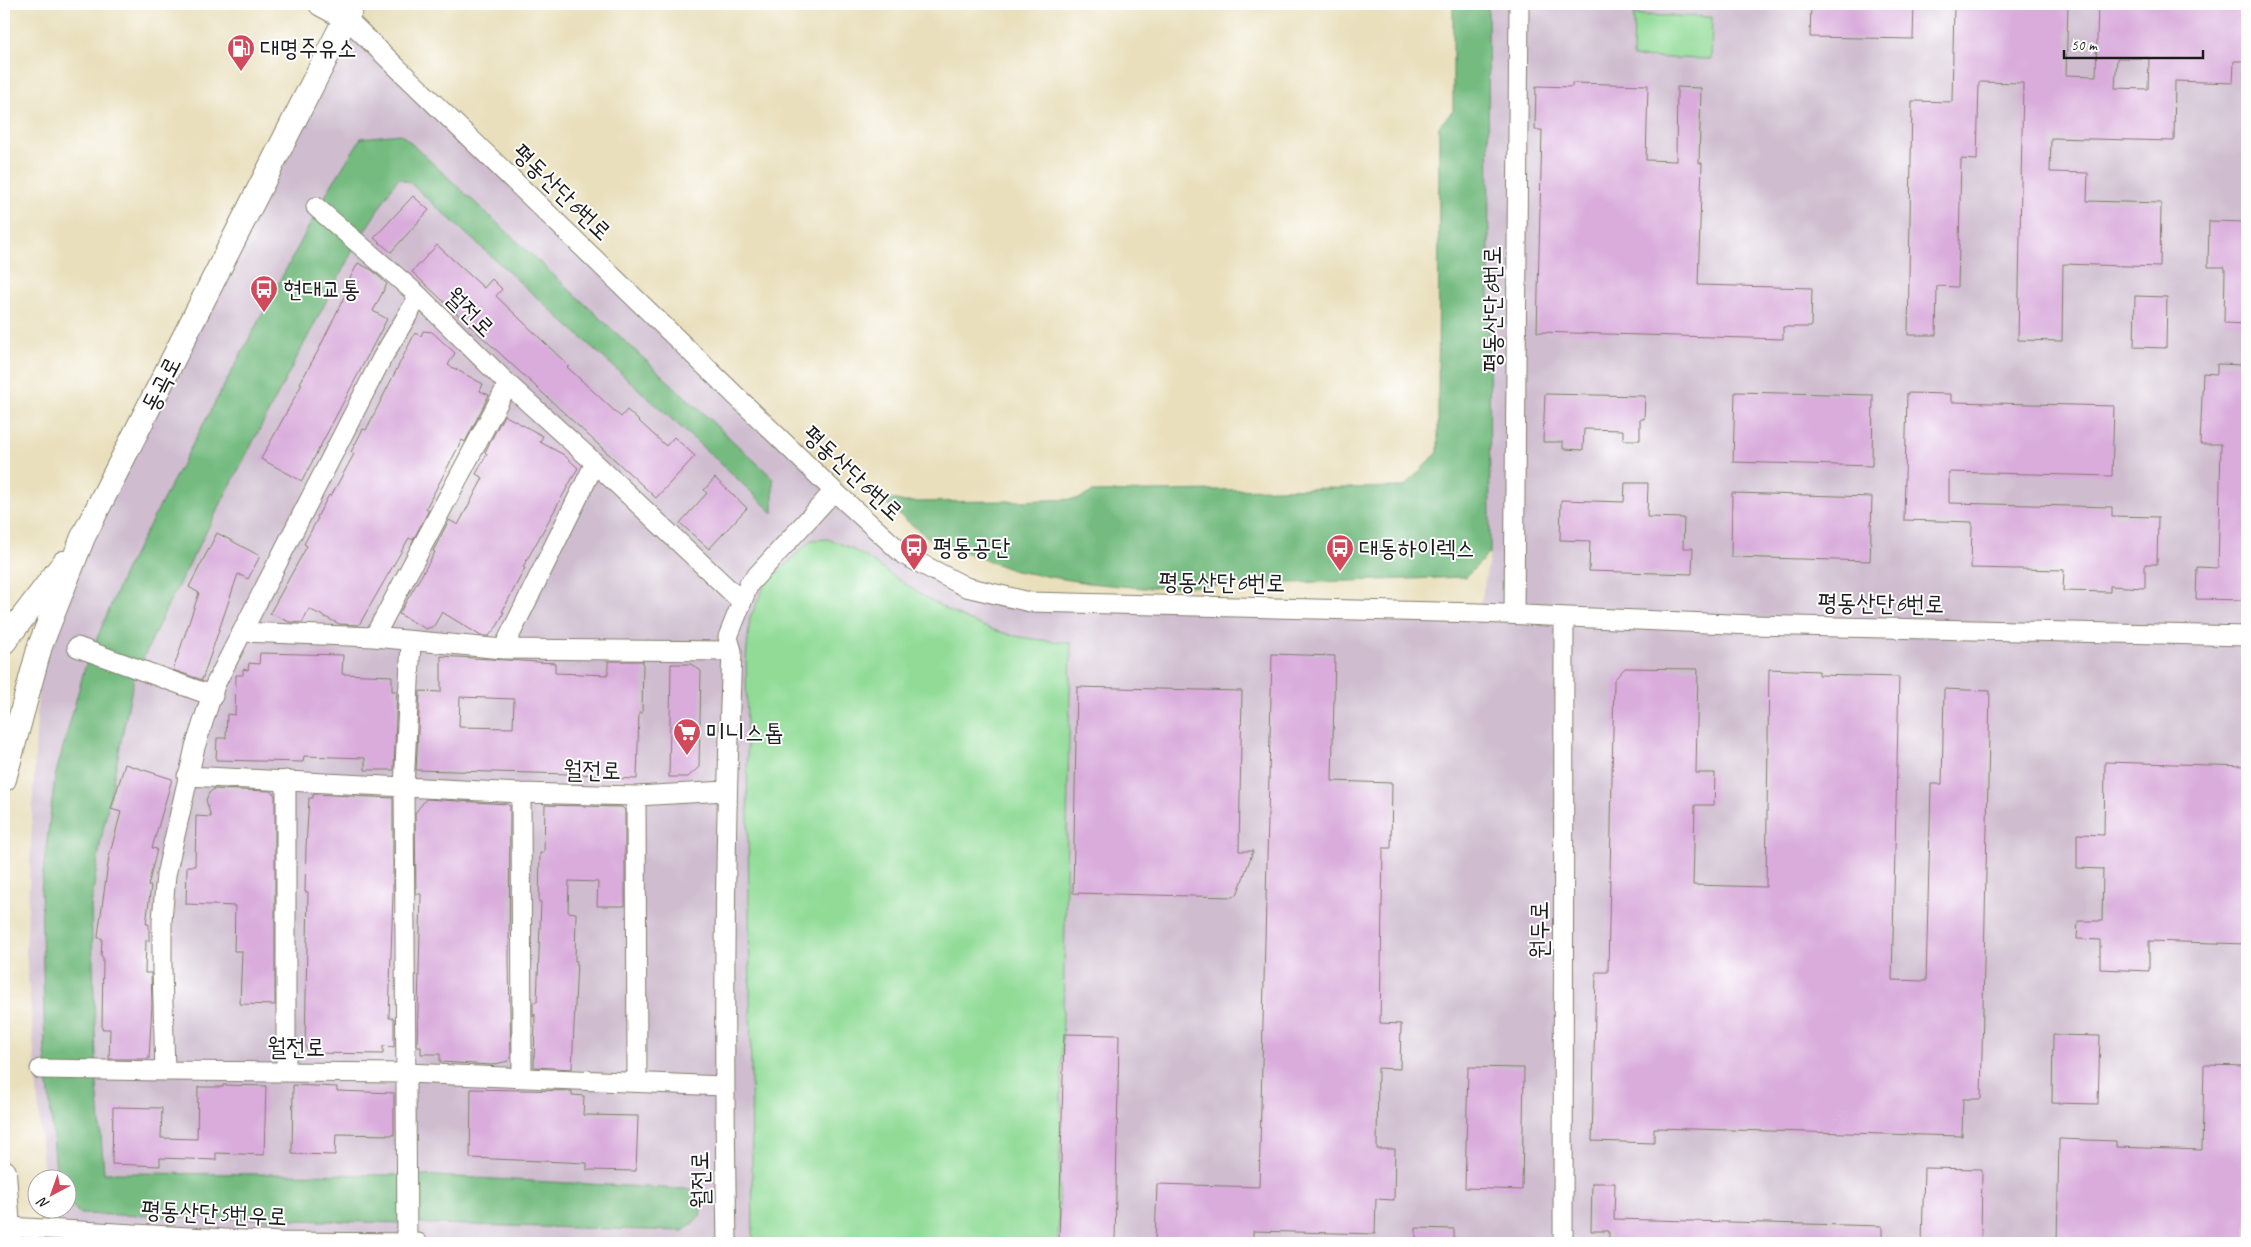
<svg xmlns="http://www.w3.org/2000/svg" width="2251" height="1247" font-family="Caveat,'Poor Story',sans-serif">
	<rect width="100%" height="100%" fill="#fff"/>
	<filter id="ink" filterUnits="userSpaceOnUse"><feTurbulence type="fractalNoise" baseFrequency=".02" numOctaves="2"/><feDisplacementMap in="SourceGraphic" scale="10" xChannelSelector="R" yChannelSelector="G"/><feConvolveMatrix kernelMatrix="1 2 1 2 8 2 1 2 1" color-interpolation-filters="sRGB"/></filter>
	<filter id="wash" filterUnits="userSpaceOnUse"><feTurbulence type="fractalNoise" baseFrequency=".0096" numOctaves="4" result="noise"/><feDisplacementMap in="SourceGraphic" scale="20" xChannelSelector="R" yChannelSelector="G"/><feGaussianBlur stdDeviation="1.12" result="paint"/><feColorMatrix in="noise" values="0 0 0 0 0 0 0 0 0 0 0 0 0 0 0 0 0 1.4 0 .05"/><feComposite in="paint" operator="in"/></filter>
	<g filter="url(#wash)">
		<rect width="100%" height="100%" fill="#e9dfbc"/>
		<path fill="#cfbdcf" d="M 1488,4 L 2247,4 L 2247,1243 L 48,1243 L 46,1210 L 68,1210 L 68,1180 L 44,1179 L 26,950 L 40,646 L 345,17 L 904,555 L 1030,602 L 1479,613 L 1490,553 Z"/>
		<path fill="#91db97" stroke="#567c5a" d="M 1634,15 L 1712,17 L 1711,59 L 1633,57 Z
			M 827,539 C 862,549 886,573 916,591 C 948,612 984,630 1021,637 C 1037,640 1054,641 1071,643 L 1058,1243 L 848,1243 L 753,1240 L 746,660 L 750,618 L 765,585 L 811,540 Z"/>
		<path fill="#74bb80" stroke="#486c4e" d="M 1453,4 L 1488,4 L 1490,553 L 1466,577 L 1144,588 L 1088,583 L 1015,571 L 930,539 L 874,495 L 905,502 L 1012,501 L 1079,499 L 1092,492 L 1404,487 L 1438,452 L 1439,126 L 1453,111 Z
			M 401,134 L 773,478 L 773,513 L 728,470 L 409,182 L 398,178 L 355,246 L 167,607 L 134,678 L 100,845 L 91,906 L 97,1086 L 104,1173 L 418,1175 L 703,1190 L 700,1217 L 683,1231 L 80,1214 L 68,1202 L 68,1180 L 57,1180 L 45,1051 L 41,889 L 55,777 L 85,667 L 125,571 L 329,189 L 361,138 Z"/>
		<g id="blocks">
			<path fill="#d9acdb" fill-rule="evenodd" d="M 1811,4 L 1914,4 L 1913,39 L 1810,37 Z
				M 1954,4 L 2068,4 L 2066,75 L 2096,76 L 2098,4 L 2247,4 L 2247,61 L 2234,61 L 2233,83 L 2175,81 L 2174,141 L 2051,138 L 2050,172 L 2088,173 L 2087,201 L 2161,203 L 2160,267 L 2063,264 L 2062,341 L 2018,340 L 2023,83 L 1979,82 L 1977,160 L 1961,159 L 1958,287 L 1937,286 L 1936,335 L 1908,335 L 1912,101 L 1952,102 ZM 2117,58 L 2149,58 L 2148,89 L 2115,88 Z
				M 1572,83 L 1648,85 L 1646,160 L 1676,161 L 1677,87 L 1701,88 L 1699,163 L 1702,163 L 1698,285 L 1812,288 L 1811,327 L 1783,327 L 1783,339 L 1537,332 L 1542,130 L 1535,130 L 1536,86 L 1572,87 Z
				M 413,196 L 429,210 L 391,252 L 374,238 Z
				M 2209,221 L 2247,222 L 2247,324 L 2224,323 L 2225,267 L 2208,267 Z
				M 437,245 L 484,288 L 492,279 L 502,289 L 496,296 L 569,366 L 567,367 L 621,417 L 627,410 L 666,446 L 674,437 L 695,456 L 656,498 L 412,272 Z
				M 358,263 L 372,270 L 387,284 L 373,311 L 387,319 L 302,481 L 261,459 L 302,384 L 300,383 L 318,351 L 349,287 L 346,286 Z
				M 2135,296 L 2167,297 L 2166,348 L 2134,347 Z
				M 423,331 L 432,332 L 455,353 L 448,365 L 483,384 L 480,391 L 489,395 L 484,405 L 465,442 L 462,440 L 426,508 L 429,510 L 413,540 L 409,538 L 359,625 L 339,624 L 309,609 L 302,623 L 289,622 L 270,613 L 307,546 L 304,544 L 318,518 L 317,517 L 329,495 L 331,496 L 354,454 L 351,452 L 363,429 L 366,430 L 415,333 L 421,336 Z
				M 2217,364 L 2247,365 L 2247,600 L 2196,599 L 2197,567 L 2218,568 L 2221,444 L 2200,444 L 2203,373 L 2217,374 Z
				M 1735,392 L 1873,395 L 1872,466 L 1733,462 Z
				M 1907,393 L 1951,394 L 1951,402 L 2114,406 L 2112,476 L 1949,472 L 1949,503 L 2112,507 L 2112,516 L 2158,517 L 2157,564 L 2145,564 L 2145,588 L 2110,586 L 2110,592 L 2063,591 L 2064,570 L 1971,568 L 1972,522 L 1904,520 Z
				M 1545,394 L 1645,396 L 1644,419 L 1640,419 L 1640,440 L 1623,440 L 1623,430 L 1584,429 L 1583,450 L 1563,449 L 1563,442 L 1543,442 Z
				M 504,415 L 543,436 L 540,442 L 564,455 L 578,468 L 523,567 L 525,568 L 502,612 L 504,612 L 498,625 L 489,636 L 481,636 L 442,612 L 434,626 L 426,629 L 399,614 L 435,552 L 433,551 L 449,520 L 458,525 L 483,478 L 476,474 L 487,454 L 485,452 Z
				M 715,478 L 747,508 L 709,549 L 680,523 L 707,493 L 704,490 Z
				M 1625,483 L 1648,483 L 1647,517 L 1684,518 L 1683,548 L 1693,548 L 1692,574 L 1589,571 L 1590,541 L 1560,540 L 1561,500 L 1624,502 Z
				M 1732,493 L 1872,497 L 1870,561 L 1731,557 Z
				M 217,533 L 260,556 L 248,579 L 238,574 L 202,680 L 173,670 L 199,593 L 189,587 Z
				M 260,653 L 343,655 L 342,674 L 392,676 L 392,691 L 397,691 L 394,770 L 365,770 L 365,758 L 304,756 L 303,762 L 216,760 L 217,738 L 226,738 L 227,714 L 235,715 L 236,675 L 243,675 L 243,669 L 248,670 L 249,663 L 259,664 Z
				M 1272,654 L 1335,656 L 1332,781 L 1392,783 L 1391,848 L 1383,848 L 1380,1023 L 1401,1024 L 1400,1069 L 1378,1068 L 1377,1149 L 1395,1149 L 1394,1200 L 1376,1199 L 1375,1234 L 1253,1231 L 1253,1243 L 1155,1242 L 1157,1184 L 1259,1187 Z
				M 441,656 L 555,663 L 555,673 L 608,675 L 608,661 L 643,661 L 642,713 L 639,713 L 637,779 L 608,778 L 608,775 L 416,770 L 420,691 L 441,692 ZM 460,697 L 514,699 L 513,728 L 459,727 Z
				M 671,664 L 691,664 L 701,671 L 699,767 L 688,777 L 669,777 Z
				M 1625,668 L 1698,669 L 1696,773 L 1715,773 L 1714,805 L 1695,805 L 1693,885 L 1766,887 L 1769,669 L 1819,671 L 1819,675 L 1899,677 L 1892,980 L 1926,981 L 1931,784 L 1942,784 L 1944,689 L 1990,691 L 1981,1099 L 1963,1099 L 1962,1136 L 1654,1128 L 1654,1143 L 1592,1141 L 1596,972 L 1608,972 L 1614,680 Z
				M 1077,687 L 1242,691 L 1239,851 L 1253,851 L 1237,895 L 1232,897 L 1073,893 Z
				M 2105,762 L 2247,766 L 2247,944 L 2149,941 L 2149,971 L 2100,969 L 2100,940 L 2077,939 L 2078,921 L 2102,921 L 2103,869 L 2077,868 L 2077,834 L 2104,835 Z
				M 125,764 L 172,779 L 152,848 L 157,849 L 148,886 L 151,886 L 146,924 L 149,924 L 149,941 L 146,940 L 145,973 L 151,973 L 152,1004 L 149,1059 L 109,1059 L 110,1029 L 102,1029 L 103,957 L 101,957 L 102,938 L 98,938 L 99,928 L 109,857 L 121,812 L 111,809 Z
				M 214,789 L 270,791 L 275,795 L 275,1005 L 240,1004 L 242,951 L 234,951 L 235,906 L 186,904 L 187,866 L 195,866 L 196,816 L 211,817 L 206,800 L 209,793 Z
				M 313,794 L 393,798 L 393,893 L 389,1018 L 394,1018 L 394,1047 L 383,1046 L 383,1054 L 312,1053 L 305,1047 L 308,892 L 305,892 L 306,847 L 309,798 L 313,798 Z
				M 426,799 L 507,804 L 510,806 L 509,962 L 511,1057 L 508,1061 L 492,1065 L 440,1062 L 440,1054 L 421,1054 L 421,1047 L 417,1047 L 421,894 L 416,894 L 415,813 Z
				M 545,805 L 622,807 L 625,810 L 625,906 L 597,906 L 598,882 L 569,881 L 568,912 L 576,913 L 575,961 L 577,961 L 572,1069 L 534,1067 L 535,1014 L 533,1017 L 533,1002 L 537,1002 L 541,902 L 539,902 L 540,853 L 544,853 Z
				M 1064,1034 L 1119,1035 L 1115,1243 L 1059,1243 Z
				M 2053,1035 L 2100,1036 L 2098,1104 L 2052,1103 Z
				M 2204,1065 L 2247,1066 L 2247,1243 L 2057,1243 L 2059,1139 L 2116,1141 L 2116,1147 L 2202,1150 Z
				M 1468,1067 L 1524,1068 L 1522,1190 L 1465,1188 Z
				M 223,1085 L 266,1086 L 264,1155 L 216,1153 L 216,1160 L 160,1158 L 160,1166 L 112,1164 L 113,1107 L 162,1108 L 161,1138 L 197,1139 L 198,1087 L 223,1087 Z
				M 293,1085 L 337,1087 L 337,1091 L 394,1093 L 394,1135 L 336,1134 L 335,1155 L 292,1154 Z
				M 471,1089 L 572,1091 L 572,1095 L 584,1096 L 583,1115 L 638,1116 L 636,1171 L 587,1170 L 587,1163 L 470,1158 Z
				M 1924,1168 L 1982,1169 L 1981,1243 L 1922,1243 Z
				M 1592,1183 L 1615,1183 L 1614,1219 L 1882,1226 L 1882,1243 L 1609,1243 L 1609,1231 L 1591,1231 Z
				M 1416,1228 L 1454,1229 L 1454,1243 L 1416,1243 Z"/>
		</g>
	</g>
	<g filter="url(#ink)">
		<use href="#blocks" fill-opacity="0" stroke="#827e6c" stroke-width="1"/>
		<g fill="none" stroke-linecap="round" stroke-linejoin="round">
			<g stroke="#827e6c" stroke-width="21">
				<path id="minor" d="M 345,17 L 834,491 L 904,555 L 966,587 L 1030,602 L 1479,613 L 1752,625 L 2247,636
					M 316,207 L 419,296
					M 1514,614 L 1519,4
					M 242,632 L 374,637 L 503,649 L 732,651
					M 374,637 L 508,384
					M 77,647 L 213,696
					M 503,649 L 595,463
					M 187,776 L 521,793 L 636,796 L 726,791
					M 286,780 L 286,1072
					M 521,793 L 522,1076
					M 636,796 L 637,1081
					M 40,1069 L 165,1071
					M 724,1086 L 406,1073 L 165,1071 L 162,969 L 162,920 L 166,875 L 195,747 L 215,685 L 382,358 L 419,296 L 508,384 L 595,463 L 741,601
					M 8,1227 L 280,1242 L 418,1243
					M 407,1243 L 404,788 L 411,641
					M 727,1243 C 723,1046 724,849 732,651 L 728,637 L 749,584 L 834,491
					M 1563,1243 L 1564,617"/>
			</g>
			<g stroke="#827e6c" stroke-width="26">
				<path id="major" d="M 321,4 L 345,17
					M 4,642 L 64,563
					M 4,779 L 40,646 L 83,537 L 353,4
					M 4,1172 L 9,1243"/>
			</g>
			<use href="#minor" stroke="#fff" stroke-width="19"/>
			<use href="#major" stroke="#fff" stroke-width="24"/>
		</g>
	</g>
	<defs>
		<g id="fuel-pin" transform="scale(1.4375)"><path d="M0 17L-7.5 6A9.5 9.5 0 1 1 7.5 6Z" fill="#d1495b" stroke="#fff"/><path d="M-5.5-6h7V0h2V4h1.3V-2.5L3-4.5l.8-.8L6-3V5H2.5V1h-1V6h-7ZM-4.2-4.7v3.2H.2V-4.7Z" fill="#fff"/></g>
		<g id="bus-pin" transform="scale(1.4375)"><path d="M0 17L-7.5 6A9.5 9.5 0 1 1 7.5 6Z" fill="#d1495b" stroke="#fff"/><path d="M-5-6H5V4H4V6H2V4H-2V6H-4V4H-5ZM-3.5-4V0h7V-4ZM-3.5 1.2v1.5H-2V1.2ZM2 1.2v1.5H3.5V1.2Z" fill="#fff"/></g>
		<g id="supermarket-pin" transform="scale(1.4375)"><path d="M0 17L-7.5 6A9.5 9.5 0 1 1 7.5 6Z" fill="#d1495b" stroke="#fff"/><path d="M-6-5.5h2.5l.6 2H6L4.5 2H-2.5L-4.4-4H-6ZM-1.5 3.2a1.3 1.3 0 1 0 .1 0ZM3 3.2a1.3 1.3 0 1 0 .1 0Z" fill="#fff"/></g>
	</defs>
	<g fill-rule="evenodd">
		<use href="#fuel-pin" x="241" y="48"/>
		<use href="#bus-pin" x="264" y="289"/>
		<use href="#bus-pin" x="914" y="547"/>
		<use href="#bus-pin" x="1340" y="548"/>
		<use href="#supermarket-pin" x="687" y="732"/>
	</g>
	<g text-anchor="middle" stroke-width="4" stroke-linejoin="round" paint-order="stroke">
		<g font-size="24" fill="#1c1c1c" stroke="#fff" text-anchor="start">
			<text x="260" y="56">대명주유소</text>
			<text x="283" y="297">현대교통</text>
			<text x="933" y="555">평동공단</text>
			<text x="1359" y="556">대동하이렉스</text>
			<text x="706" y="740">미니스톱</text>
		</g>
		<g font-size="24" fill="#1c1c1c" stroke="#fff">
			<text transform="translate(562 192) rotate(44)" y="8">평동산단6번로</text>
			<text transform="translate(1492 309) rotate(-90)" y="8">평동산단6번로</text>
			<text transform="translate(470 312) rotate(45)" y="8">월전로</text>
			<text transform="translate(161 384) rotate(-63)" y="8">동곡로</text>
			<text transform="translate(853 473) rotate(43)" y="8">평동산단6번로</text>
			<text transform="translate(1222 582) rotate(1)" y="8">평동산단6번로</text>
			<text transform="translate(1881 603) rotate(1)" y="8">평동산단6번로</text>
			<text transform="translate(592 770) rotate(1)" y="8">월전로</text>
			<text transform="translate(1539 930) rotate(-90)" y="8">원두로</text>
			<text x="296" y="1055">월전로</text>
			<text transform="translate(700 1180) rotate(-91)" y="8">월전로</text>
			<text transform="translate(214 1213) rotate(3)" y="8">평동산단5번우로</text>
		</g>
	</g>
	<rect width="2251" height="1247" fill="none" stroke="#fff" stroke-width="20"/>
	<g transform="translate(52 1194) rotate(221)"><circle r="24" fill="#ffffff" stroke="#a4a4a4"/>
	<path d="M0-4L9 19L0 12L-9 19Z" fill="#d1495b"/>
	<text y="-8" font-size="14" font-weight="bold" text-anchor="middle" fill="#1c1c1c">N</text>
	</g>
	<path d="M2064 50v8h139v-8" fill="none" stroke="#1c1c1c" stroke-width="2.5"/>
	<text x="2071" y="50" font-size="15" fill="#1c1c1c" stroke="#ffffff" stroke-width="4" paint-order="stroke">50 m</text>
</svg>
